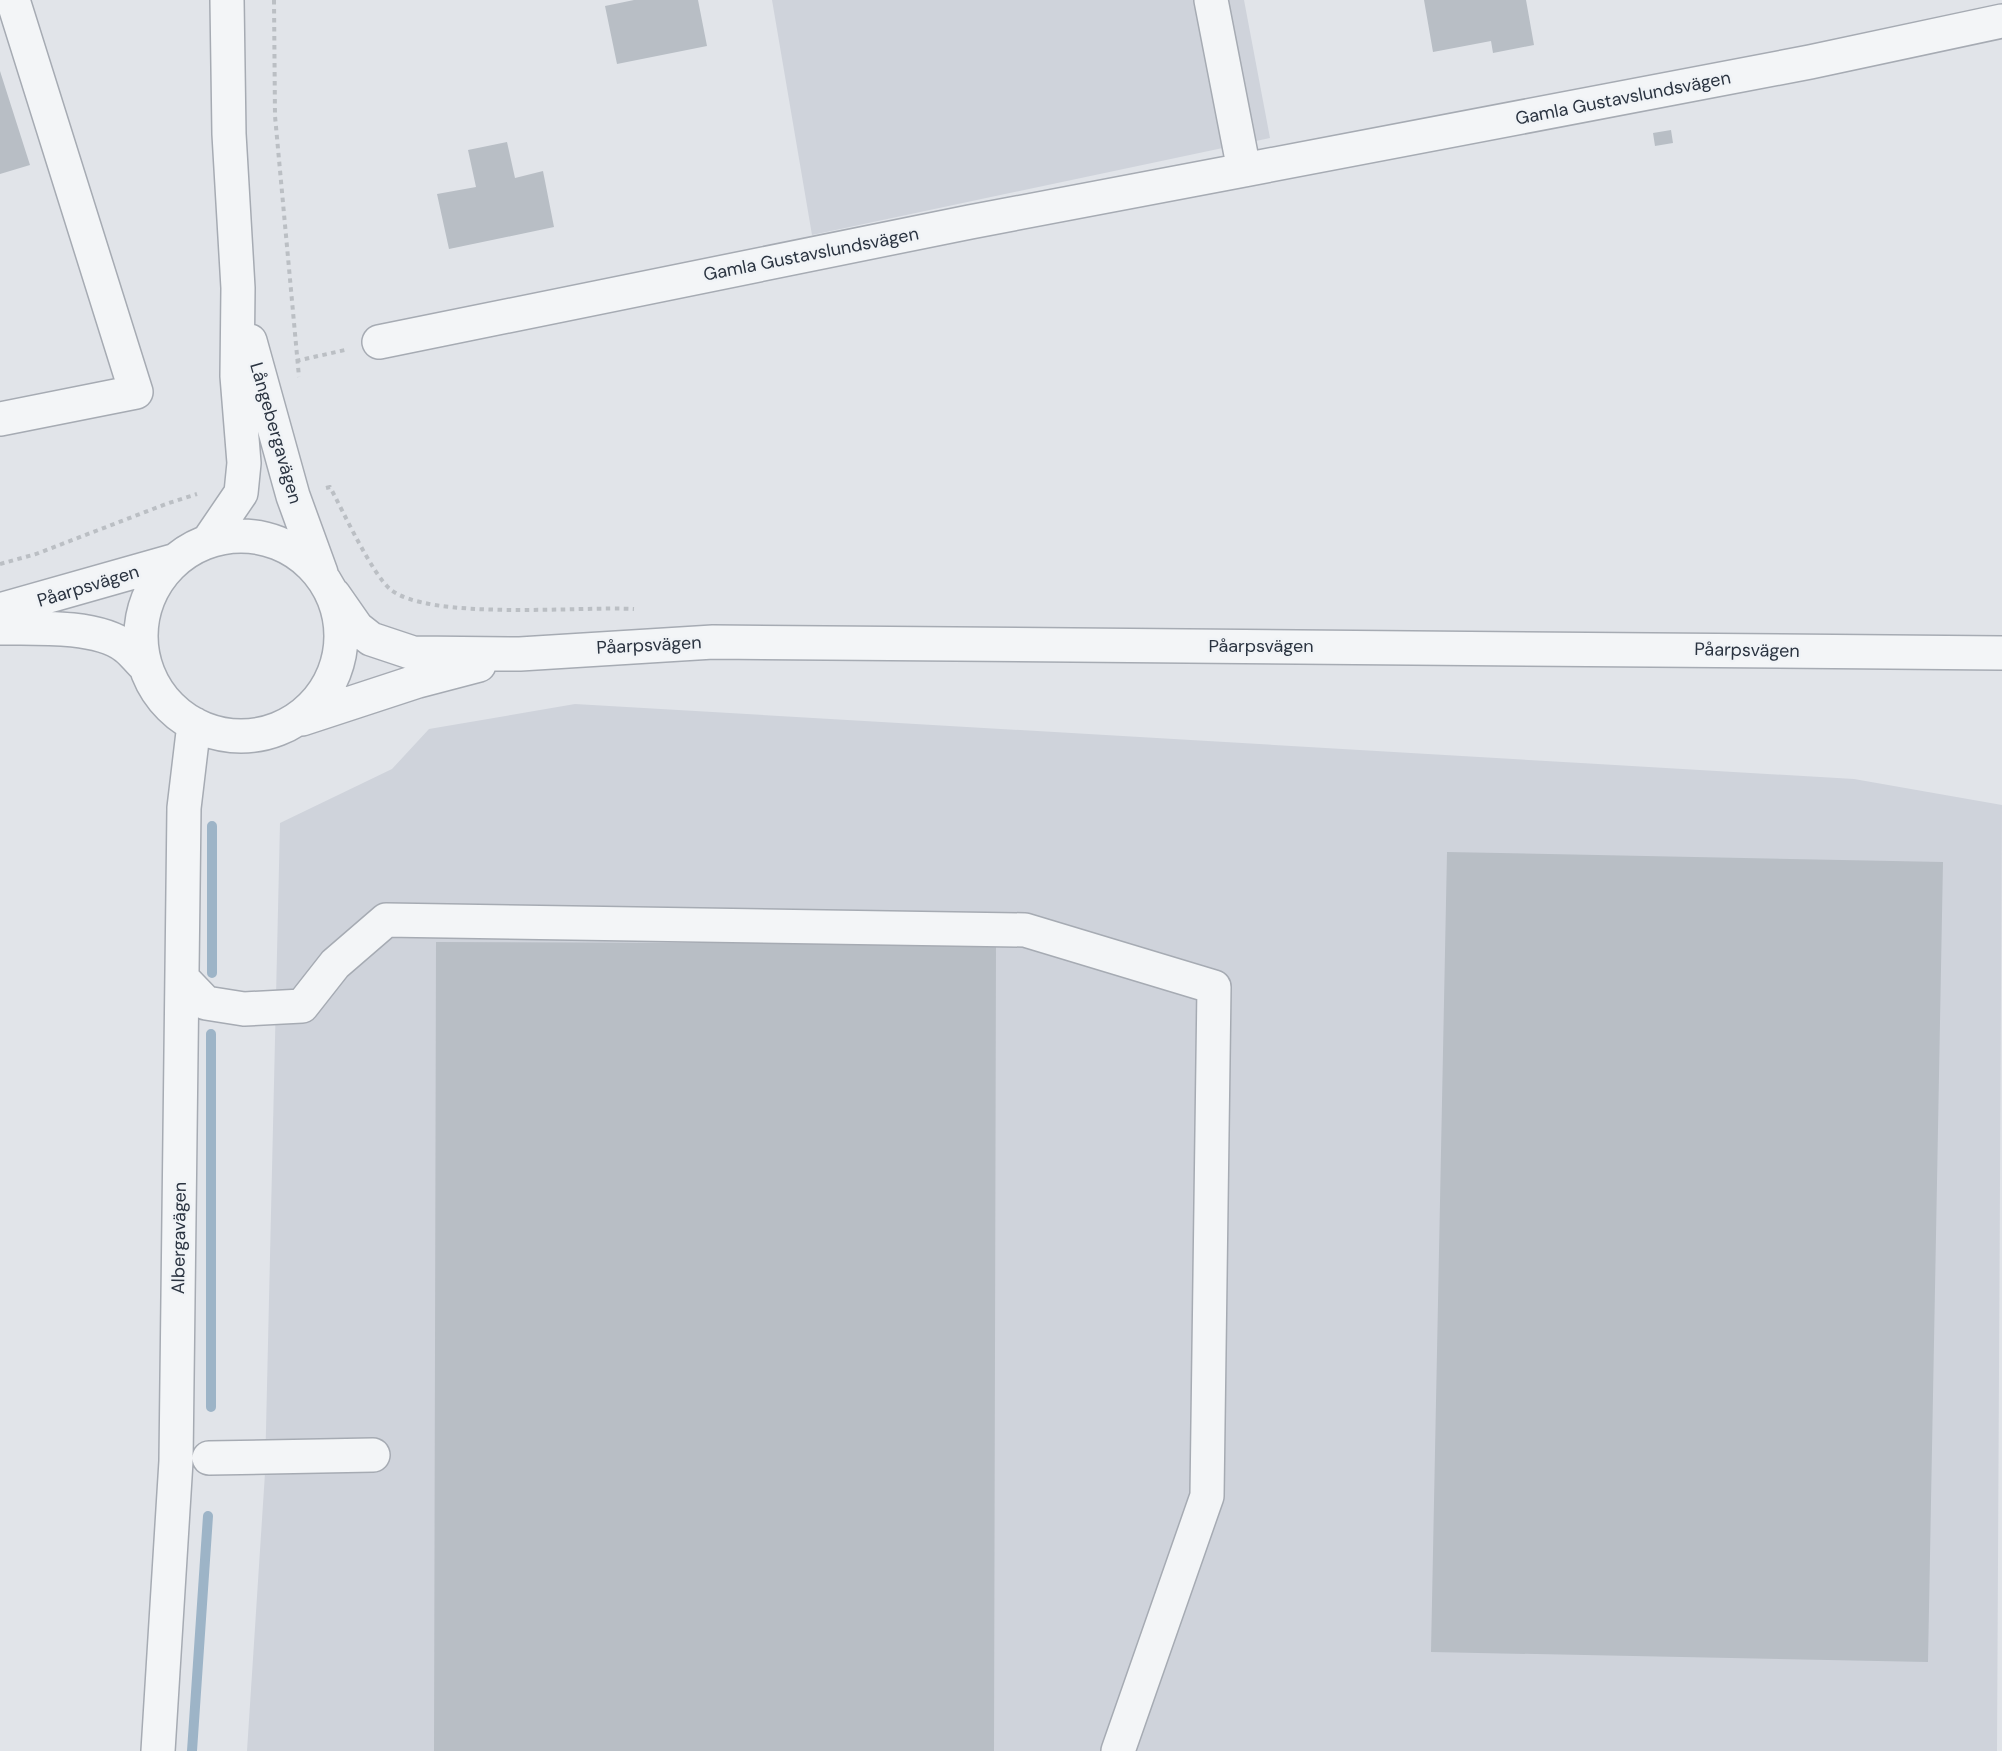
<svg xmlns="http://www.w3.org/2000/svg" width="2002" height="1751" font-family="'DM Sans',sans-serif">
	<rect width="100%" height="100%" fill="#e1e4e9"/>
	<path fill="#cfd3db" d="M 772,0 L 1244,0 L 1270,138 L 812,235 Z
		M 575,704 L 1854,779 L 2002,805 L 1997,1751 L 247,1751 L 265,1473 L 280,823 L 392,769 L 429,729 Z"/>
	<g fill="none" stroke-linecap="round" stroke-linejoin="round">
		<path stroke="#9db4c7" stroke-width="10" d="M 212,826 L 212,973
			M 211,1407 L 211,1034
			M 192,1751 L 208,1516"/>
	</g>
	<path fill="#b8bec5" d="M 634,0 L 698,0 L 707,46 L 617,64 L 605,6 Z
		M 1424,0 L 1526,0 L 1534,45 L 1493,53 L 1491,41 L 1433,52 Z
		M 0,71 L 30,165 L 0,174 Z
		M 1671,130 L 1673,143 L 1655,146 L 1653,133 Z
		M 507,142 L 515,178 L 543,171 L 554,227 L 449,249 L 437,194 L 476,187 L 468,150 Z
		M 1447,852 L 1943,862 L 1928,1662 L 1431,1652 Z
		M 436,942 L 996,944 L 994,1751 L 434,1751 Z"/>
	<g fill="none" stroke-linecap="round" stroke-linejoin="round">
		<g stroke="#a6abb3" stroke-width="36">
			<path id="minor" d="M 1211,0 L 1244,170 L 1810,62 L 2002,21
				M 250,341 L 293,496 L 321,573
				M 379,342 L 970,222 L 1244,170
				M 0,419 L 136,392 L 13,0
				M141 636a100 100 0 1 1 200 0a100 100 0 1 1-200 0Z
				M 209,540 L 241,493 L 244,463 L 237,376 L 238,288 L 229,134 L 227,0
				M 334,595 L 357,628 L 371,639 L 413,653 L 520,654 L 713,642 L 2002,653
				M 0,610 L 176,560
				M 0,628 C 34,628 98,625 126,647 C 133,652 139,661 146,667
				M 302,719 L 418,681 L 479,665
				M 182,978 L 206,1003 L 244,1009 L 302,1006 L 335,964 L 386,920 L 1025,930 L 1214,987 L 1207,1496 L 1118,1751
				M 209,1458 L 373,1455
				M 158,1751 L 176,1461 L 184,808 L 194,724"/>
		</g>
		<path stroke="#bbbfc4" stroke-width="4" stroke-dasharray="4.5 4.5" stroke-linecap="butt" d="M 274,0 L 275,116 L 299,377
			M 296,361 L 345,350
			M 326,488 L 330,487 C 343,511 372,574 390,589 C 428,621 580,606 634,609
			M 0,564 L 36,554 L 166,504 L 197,494"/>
		<use href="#minor" stroke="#f3f5f7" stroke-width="33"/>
	</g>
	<g text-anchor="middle" stroke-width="5" stroke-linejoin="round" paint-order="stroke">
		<g font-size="18" fill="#2a3340" stroke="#f0f3f6">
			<text transform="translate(1623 98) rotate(-11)" y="6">Gamla Gustavslundsvägen</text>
			<text transform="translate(811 254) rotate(-11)" y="6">Gamla Gustavslundsvägen</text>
			<text transform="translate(276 433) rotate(74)" y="6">Långebergavägen</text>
			<text transform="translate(88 586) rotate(-17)" y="6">Påarpsvägen</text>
			<text transform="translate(649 645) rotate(-3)" y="6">Påarpsvägen</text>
			<text x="1261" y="652">Påarpsvägen</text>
			<text transform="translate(1747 650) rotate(1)" y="6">Påarpsvägen</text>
			<text transform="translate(179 1238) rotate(-89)" y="6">Albergavägen</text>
		</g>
	</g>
</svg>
